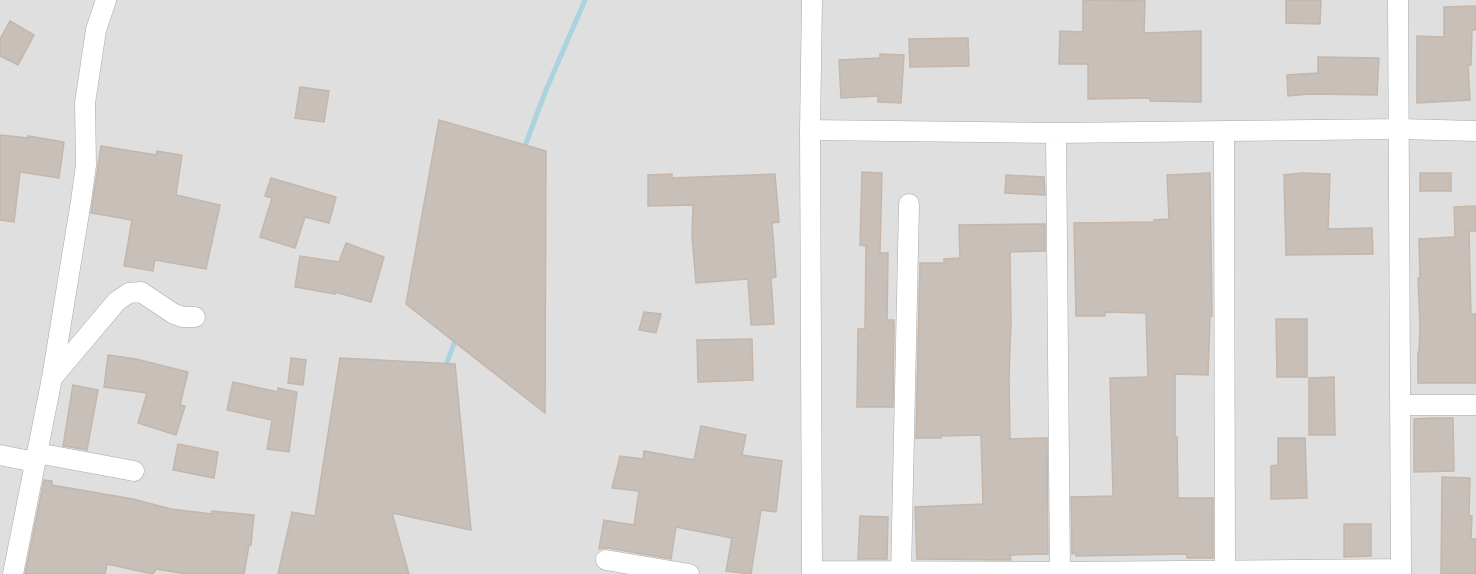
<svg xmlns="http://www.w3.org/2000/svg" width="1476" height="574" font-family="'Alegreya Sans',sans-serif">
	<rect width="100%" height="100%" fill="#f2efe9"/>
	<path fill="#e0dfdf" d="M 0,0 L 1476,0 L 1476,574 L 0,574 Z"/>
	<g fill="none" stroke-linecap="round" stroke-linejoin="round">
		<path stroke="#aad3df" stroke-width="5" d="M 523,151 L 546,90 L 585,0
			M 445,368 L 456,338"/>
	</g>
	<path fill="#c7bfb8" stroke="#c4b6ab" stroke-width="1.5" d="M 1083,0 L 1145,1 L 1144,33 L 1201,31 L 1201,102 L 1150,101 L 1150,98 L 1088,99 L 1088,64 L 1059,64 L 1060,31 L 1083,32 Z
		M 1286,0 L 1321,0 L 1320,24 L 1286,23 Z
		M 1476,6 L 1476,30 L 1472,30 L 1471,65 L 1468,65 L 1470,100 L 1417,103 L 1417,36 L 1444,37 L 1444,7 Z
		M 10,21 L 34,35 L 18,65 L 0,56 L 0,39 Z
		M 968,38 L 969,66 L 910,67 L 909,39 Z
		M 880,54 L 904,55 L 901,103 L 878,102 L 878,96 L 841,98 L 839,60 L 880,58 Z
		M 1318,57 L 1379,58 L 1377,95 L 1310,94 L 1288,96 L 1287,75 L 1318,73 Z
		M 300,87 L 329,91 L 324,122 L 295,118 Z
		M 439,120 L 546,151 L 545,413 L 406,304 Z
		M 0,135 L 28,138 L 28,136 L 64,142 L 59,178 L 20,172 L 14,222 L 0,220 Z
		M 101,146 L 156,155 L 157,151 L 182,155 L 176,195 L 220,205 L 206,269 L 155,260 L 153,271 L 124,266 L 132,220 L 91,213 Z
		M 862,172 L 882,173 L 880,253 L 888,253 L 887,320 L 894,320 L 893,407 L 857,407 L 858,329 L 865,329 L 866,246 L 860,245 Z
		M 1210,173 L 1212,316 L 1210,316 L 1208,375 L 1175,374 L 1175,437 L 1177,437 L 1178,498 L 1213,498 L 1213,558 L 1187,558 L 1187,554 L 1076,556 L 1076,553 L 1072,554 L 1071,497 L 1113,496 L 1110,378 L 1148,377 L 1146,313 L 1105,312 L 1105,316 L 1076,316 L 1074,223 L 1154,222 L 1154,220 L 1169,219 L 1167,175 Z
		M 1303,173 L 1330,174 L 1328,229 L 1372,228 L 1373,254 L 1286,255 L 1284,175 Z
		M 1420,173 L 1451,173 L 1451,191 L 1420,191 Z
		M 672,174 L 672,178 L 775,174 L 779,222 L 772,223 L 776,277 L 771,278 L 774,324 L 751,325 L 748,279 L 696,283 L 692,236 L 693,205 L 648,206 L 648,175 Z
		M 1006,175 L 1044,177 L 1045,195 L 1005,193 Z
		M 271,178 L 336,197 L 329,223 L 305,217 L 295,248 L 260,237 L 272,198 L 265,196 Z
		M 1476,206 L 1476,231 L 1469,231 L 1471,314 L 1476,314 L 1476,383 L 1418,383 L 1418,352 L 1419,352 L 1420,325 L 1418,278 L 1420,278 L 1419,239 L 1455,237 L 1454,207 Z
		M 1045,224 L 1045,251 L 1010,252 L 1011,323 L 1009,376 L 1010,439 L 1047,438 L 1048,554 L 1010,555 L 1011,560 L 917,559 L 915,507 L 983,504 L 981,435 L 941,436 L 941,438 L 916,438 L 920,263 L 944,263 L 944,259 L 960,258 L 959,225 Z
		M 346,243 L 384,257 L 371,302 L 335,292 L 335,294 L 295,287 L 300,256 L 339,262 Z
		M 644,312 L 661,314 L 656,333 L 639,330 Z
		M 1276,319 L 1307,319 L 1307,377 L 1277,377 Z
		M 752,339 L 753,380 L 698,382 L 697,340 Z
		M 108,355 L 136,359 L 188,372 L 180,405 L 185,406 L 176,435 L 138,423 L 147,393 L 104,387 Z
		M 291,358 L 306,360 L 303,385 L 288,383 Z
		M 340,358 L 455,364 L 471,530 L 392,513 L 409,574 L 278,574 L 292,512 L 315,516 Z
		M 1334,377 L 1335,435 L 1309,435 L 1309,378 Z
		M 233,382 L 278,392 L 278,388 L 297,392 L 289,452 L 267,449 L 272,420 L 227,410 Z
		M 73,385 L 98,390 L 87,450 L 63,446 Z
		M 1431,418 L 1453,418 L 1454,471 L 1414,472 L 1414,419 Z
		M 701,426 L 746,435 L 742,455 L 782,461 L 776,512 L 761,510 L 751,574 L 726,571 L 732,538 L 676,527 L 671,559 L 608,548 L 599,549 L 604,520 L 634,525 L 639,491 L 612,488 L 620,456 L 643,459 L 644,451 L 694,460 Z
		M 1278,438 L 1305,438 L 1307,498 L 1271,499 L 1271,466 L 1278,465 Z
		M 178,444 L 218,452 L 214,478 L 173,470 Z
		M 1442,477 L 1470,478 L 1469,516 L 1472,516 L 1471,539 L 1476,539 L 1476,574 L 1441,574 Z
		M 44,480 L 52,481 L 52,485 L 133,499 L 171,509 L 212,514 L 212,511 L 254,515 L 251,545 L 249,545 L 244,574 L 186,574 L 156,569 L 153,574 L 107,564 L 105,574 L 25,574 Z
		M 860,516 L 888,517 L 887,559 L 858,559 Z
		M 1344,524 L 1371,524 L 1371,556 L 1344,557 Z"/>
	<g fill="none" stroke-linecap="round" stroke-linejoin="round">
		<g stroke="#a9a9a9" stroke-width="21">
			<path id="street" d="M 812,0 L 810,130 L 812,574
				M 1398,0 L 1401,574
				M 810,130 L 1056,133 L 1400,129 L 1476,131
				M 1224,131 L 1225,571
				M 1056,133 L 1060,574
				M 52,378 L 117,301 L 129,293 L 141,292 L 174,314 L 183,317 L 195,317
				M 1401,405 L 1476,405
				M 37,453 L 134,471
				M 0,455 L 35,462
				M 606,560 L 689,574
				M 812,571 L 1060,572 L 1401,569
				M 13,574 L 52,378 L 81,201 L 86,165 L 85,103 L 96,30 L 106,0
				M 901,574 L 909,204"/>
		</g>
		<use href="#street" stroke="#fff" stroke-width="20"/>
	</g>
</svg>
